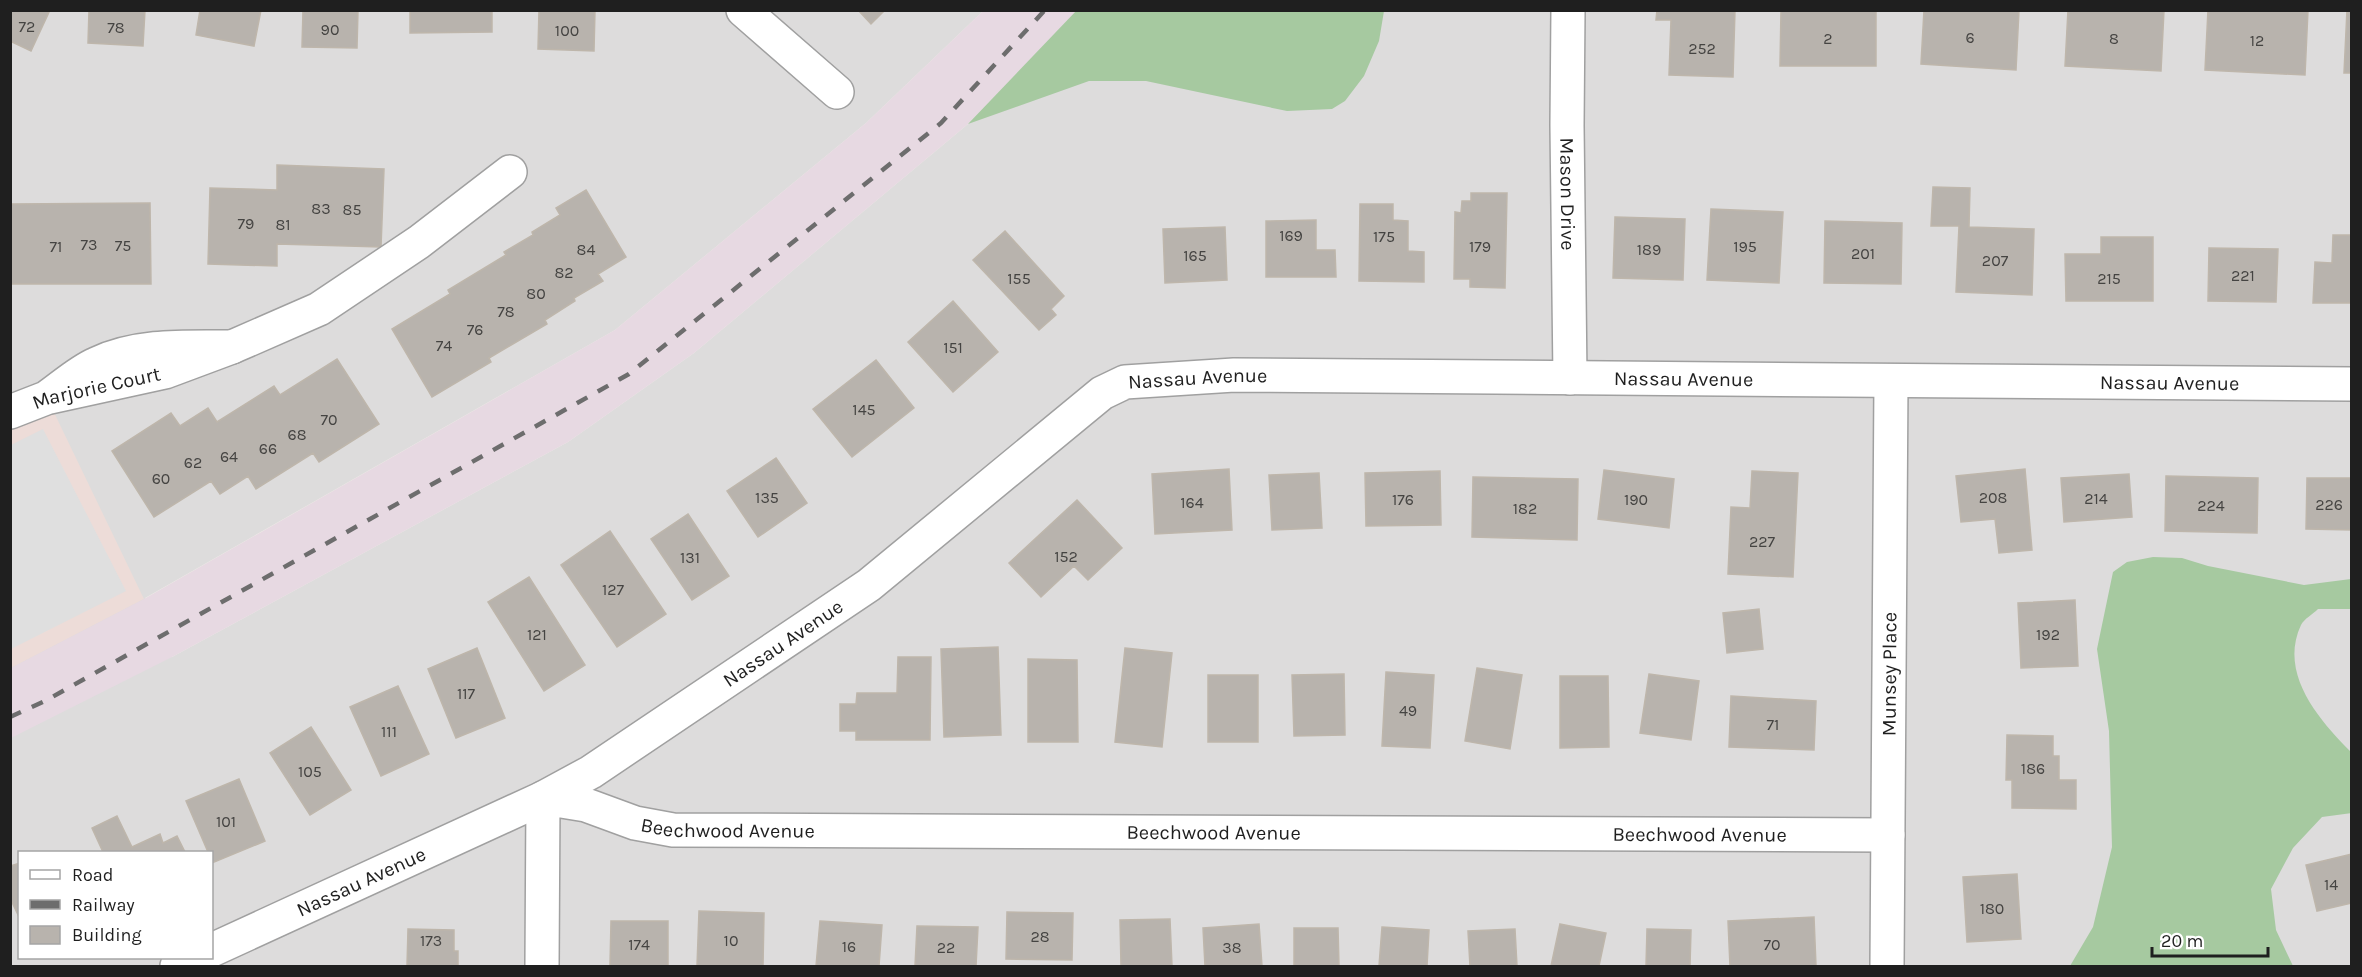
<svg xmlns="http://www.w3.org/2000/svg" width="2362" height="977" font-family="Karla,sans-serif">
	<rect width="100%" height="100%" fill="#efede7"/>
	<path fill="#dddcdc" fill-rule="evenodd" d="M 10,11 L 983,11 L 866,123 L 615,330 L 145,598 L 172,657 L 568,442 L 694,353 L 968,124 L 1077,11 L 2351,11 L 2351,966 L 11,966 ZM 20,852 L 212,852 L 212,958 L 20,958 Z"/>
	<path fill="#eddcd8" d="M 47,398 L 144,599 L 11,668 L 11,412 Z"/>
	<path fill="#e7d9e2" d="M 983,11 L 1077,11 L 968,124 L 694,353 L 568,442 L 172,657 L 11,738 L 11,668 L 144,599 L 615,330 L 866,123 Z"/>
	<path fill="#a6c9a0" d="M 1077,10 L 1384,10 L 1384,11 L 1379,41 L 1364,76 L 1345,101 L 1332,109 L 1287,111 L 1146,81 L 1089,81 L 968,124 Z
		M 2153,557 L 2182,558 L 2208,566 L 2304,585 L 2351,579 L 2351,609 L 2318,609 C 2313,614 2304,619 2301,625 C 2278,674 2320,721 2351,752 L 2352,813 L 2322,817 L 2293,848 L 2271,889 L 2276,930 L 2293,966 L 2070,966 L 2093,927 L 2112,847 L 2109,731 L 2097,649 L 2113,572 L 2127,562 Z"/>
	<path fill="#dfdfdf" d="M 43,429 L 126,591 L 11,649 L 11,445 Z"/>
	<path fill="#b8b3ad" stroke="#beb6ab" stroke-width="1.5" d="M 10,10 L 50,10 L 31,51 L 10,41 Z
		M 89,10 L 145,10 L 143,46 L 88,43 Z
		M 200,10 L 261,10 L 254,46 L 196,35 Z
		M 303,10 L 358,10 L 357,48 L 302,47 Z
		M 410,10 L 492,10 L 492,32 L 410,33 Z
		M 539,10 L 595,10 L 594,51 L 538,49 Z
		M 858,10 L 885,10 L 871,24 Z
		M 1657,10 L 1735,10 L 1733,77 L 1669,75 L 1671,20 L 1656,20 Z
		M 1781,10 L 1876,10 L 1876,66 L 1780,66 Z
		M 1924,10 L 2019,10 L 2016,70 L 1921,64 Z
		M 2068,10 L 2164,10 L 2161,71 L 2065,66 Z
		M 2208,10 L 2308,10 L 2305,75 L 2205,70 Z
		M 2347,10 L 2352,10 L 2352,73 L 2344,73 Z
		M 277,165 L 384,169 L 381,247 L 277,244 L 277,266 L 208,264 L 210,188 L 277,190 Z
		M 1933,187 L 1970,188 L 1969,227 L 2034,229 L 2032,295 L 1956,292 L 1959,226 L 1931,226 Z
		M 586,190 L 626,257 L 598,274 L 603,281 L 574,298 L 575,301 L 545,320 L 547,324 L 489,358 L 491,362 L 432,397 L 392,329 L 450,294 L 448,290 L 506,255 L 504,252 L 533,235 L 532,232 L 560,215 L 556,208 Z
		M 1471,193 L 1507,193 L 1505,288 L 1470,287 L 1470,279 L 1454,279 L 1455,212 L 1461,213 L 1462,201 L 1471,201 Z
		M 150,203 L 151,284 L 10,284 L 10,204 Z
		M 1360,204 L 1393,204 L 1393,220 L 1408,221 L 1408,251 L 1424,252 L 1424,282 L 1359,281 Z
		M 1711,209 L 1783,212 L 1779,283 L 1707,280 Z
		M 1615,217 L 1685,219 L 1683,280 L 1613,278 Z
		M 1316,220 L 1316,250 L 1335,250 L 1336,277 L 1266,277 L 1266,221 Z
		M 1825,221 L 1902,223 L 1901,284 L 1824,283 Z
		M 1225,227 L 1227,280 L 1165,283 L 1163,229 Z
		M 1005,231 L 1064,296 L 1051,309 L 1056,315 L 1039,330 L 973,260 Z
		M 2333,235 L 2352,235 L 2352,303 L 2313,303 L 2315,262 L 2332,263 Z
		M 2101,237 L 2153,237 L 2153,301 L 2066,301 L 2065,254 L 2101,254 Z
		M 2209,248 L 2278,249 L 2276,302 L 2208,301 Z
		M 953,301 L 998,352 L 953,392 L 908,342 Z
		M 337,359 L 379,424 L 319,462 L 313,453 L 256,489 L 248,476 L 220,494 L 211,481 L 154,517 L 112,451 L 171,413 L 180,426 L 208,408 L 217,422 L 274,386 L 280,395 Z
		M 876,360 L 914,408 L 852,457 L 813,409 Z
		M 776,458 L 807,503 L 758,537 L 727,491 Z
		M 1229,469 L 1232,530 L 1155,534 L 1152,474 Z
		M 2025,469 L 2032,550 L 1999,553 L 1995,519 L 1961,522 L 1956,476 Z
		M 1604,470 L 1674,479 L 1669,528 L 1598,519 Z
		M 1440,471 L 1441,525 L 1366,526 L 1365,473 Z
		M 1752,471 L 1798,473 L 1793,577 L 1728,574 L 1731,507 L 1750,508 Z
		M 1319,473 L 1322,528 L 1272,530 L 1269,475 Z
		M 2129,474 L 2132,517 L 2064,522 L 2061,478 Z
		M 2166,476 L 2258,478 L 2257,533 L 2165,531 Z
		M 1473,477 L 1578,479 L 1577,540 L 1472,537 Z
		M 2307,478 L 2352,478 L 2352,530 L 2306,529 Z
		M 1077,500 L 1122,548 L 1088,580 L 1074,566 L 1041,597 L 1009,563 Z
		M 688,514 L 729,576 L 692,600 L 651,539 Z
		M 610,531 L 666,614 L 617,647 L 561,565 Z
		M 529,577 L 585,665 L 544,691 L 488,602 Z
		M 2075,600 L 2078,666 L 2021,668 L 2018,603 Z
		M 1759,609 L 1763,649 L 1727,653 L 1723,613 Z
		M 998,647 L 1001,735 L 944,737 L 941,649 Z
		M 477,648 L 505,718 L 456,738 L 428,669 Z
		M 1125,648 L 1172,653 L 1162,747 L 1115,742 Z
		M 898,657 L 931,657 L 930,740 L 856,740 L 856,731 L 840,731 L 840,704 L 856,704 L 857,693 L 897,693 Z
		M 1028,659 L 1077,660 L 1078,742 L 1028,742 Z
		M 1477,668 L 1522,675 L 1510,749 L 1465,741 Z
		M 1386,672 L 1434,675 L 1430,748 L 1382,746 Z
		M 1344,674 L 1345,735 L 1294,736 L 1292,675 Z
		M 1649,674 L 1699,681 L 1691,740 L 1640,733 Z
		M 1208,675 L 1258,675 L 1258,742 L 1208,742 Z
		M 1560,676 L 1608,676 L 1609,747 L 1560,748 Z
		M 398,686 L 429,754 L 381,776 L 350,707 Z
		M 1731,696 L 1816,701 L 1814,750 L 1729,747 Z
		M 311,727 L 351,790 L 310,815 L 270,753 Z
		M 2007,735 L 2053,736 L 2053,756 L 2059,756 L 2059,780 L 2076,780 L 2076,809 L 2012,808 L 2012,780 L 2006,780 Z
		M 239,779 L 265,841 L 212,863 L 212,852 L 208,852 L 186,801 Z
		M 117,816 L 132,847 L 160,834 L 163,843 L 177,836 L 185,852 L 103,852 L 92,828 Z
		M 2352,854 L 2352,903 L 2317,911 L 2306,865 Z
		M 20,863 L 20,919 L 10,898 L 10,866 Z
		M 2017,874 L 2021,939 L 1967,942 L 1963,877 Z
		M 699,911 L 764,913 L 763,966 L 697,966 Z
		M 1007,912 L 1073,913 L 1072,960 L 1006,959 Z
		M 1814,917 L 1816,966 L 1730,966 L 1728,921 Z
		M 1170,919 L 1172,966 L 1121,966 L 1120,920 Z
		M 611,921 L 668,921 L 668,966 L 610,966 Z
		M 820,921 L 882,925 L 879,966 L 816,966 Z
		M 1259,924 L 1262,966 L 1205,966 L 1203,928 Z
		M 1560,924 L 1606,933 L 1599,966 L 1551,966 Z
		M 917,926 L 978,927 L 976,966 L 915,966 Z
		M 1382,927 L 1429,930 L 1427,966 L 1379,966 Z
		M 1294,928 L 1338,928 L 1339,966 L 1294,966 Z
		M 408,929 L 454,930 L 454,951 L 458,951 L 458,966 L 407,966 Z
		M 1515,929 L 1517,966 L 1470,966 L 1468,931 Z
		M 1647,929 L 1691,930 L 1690,966 L 1646,966 Z"/>
	<g fill="none" stroke-linecap="round" stroke-linejoin="round">
		<g stroke="#a0a0a0" stroke-width="36">
			<g id="minor">
				<path d="M 743,10 L 837,92"/>
				<path id="s1" d="M 1568,10 L 1567,125 L 1570,378"/>
				<path d="M 232,347 L 319,309 L 419,242 L 510,172"/>
				<path id="s2" d="M 10,412 L 46,398 L 165,372 L 232,347 C 187,347 137,344 96,364 C 78,372 62,387 46,398"/>
				<path id="s3" d="M 212,950 L 543,798 L 591,772 L 869,585 L 1102,393 L 1125,382 L 1234,375 L 2352,384"/>
				<path d="M 177,966 L 196,958"/>
				<path id="s4" d="M 542,966 L 543,798 L 586,805 L 635,823 L 673,830 L 1888,835"/>
				<path id="s5" d="M 1887,966 L 1891,381"/>
			</g>
		</g>
		<use href="#minor" stroke="#fff" stroke-width="33"/>
		<path stroke="#6d6d6d" stroke-width="4.5" stroke-dasharray="12 12" stroke-linecap="butt" d="M 10,717 L 45,701 L 629,374 L 941,123 L 1045,10"/>
	</g>
	<g text-anchor="middle" stroke-width="6" stroke-linejoin="round" paint-order="stroke">
		<g font-size="16" fill="#454442">
			<text x="27" y="32">72</text>
			<text x="116" y="33">78</text>
			<text x="330" y="35">90</text>
			<text x="567" y="36">100</text>
			<text x="1970" y="43">6</text>
			<text x="1828" y="44">2</text>
			<text x="2114" y="44">8</text>
			<text x="2257" y="46">12</text>
			<text x="1702" y="54">252</text>
			<text x="321" y="214">83</text>
			<text x="352" y="215">85</text>
			<text x="246" y="229">79</text>
			<text x="283" y="230">81</text>
			<text x="1291" y="241">169</text>
			<text x="1384" y="242">175</text>
			<text x="89" y="250">73</text>
			<text x="123" y="251">75</text>
			<text x="56" y="252">71</text>
			<text x="1480" y="252">179</text>
			<text x="1745" y="252">195</text>
			<text x="586" y="255">84</text>
			<text x="1649" y="255">189</text>
			<text x="1863" y="259">201</text>
			<text x="1195" y="261">165</text>
			<text x="1995" y="266">207</text>
			<text x="564" y="278">82</text>
			<text x="2243" y="281">221</text>
			<text x="1019" y="284">155</text>
			<text x="2109" y="284">215</text>
			<text x="536" y="299">80</text>
			<text x="506" y="317">78</text>
			<text x="475" y="335">76</text>
			<text x="444" y="351">74</text>
			<text x="953" y="353">151</text>
			<text x="864" y="415">145</text>
			<text x="329" y="425">70</text>
			<text x="297" y="440">68</text>
			<text x="268" y="454">66</text>
			<text x="229" y="462">64</text>
			<text x="193" y="468">62</text>
			<text x="161" y="484">60</text>
			<text x="767" y="503">135</text>
			<text x="1993" y="503">208</text>
			<text x="2096" y="504">214</text>
			<text x="1403" y="505">176</text>
			<text x="1636" y="505">190</text>
			<text x="1192" y="508">164</text>
			<text x="2329" y="510">226</text>
			<text x="2211" y="511">224</text>
			<text x="1525" y="514">182</text>
			<text x="1762" y="547">227</text>
			<text x="1066" y="562">152</text>
			<text x="690" y="563">131</text>
			<text x="613" y="595">127</text>
			<text x="537" y="640">121</text>
			<text x="2048" y="640">192</text>
			<text x="466" y="699">117</text>
			<text x="1408" y="716">49</text>
			<text x="1773" y="730">71</text>
			<text x="389" y="737">111</text>
			<text x="2033" y="774">186</text>
			<text x="310" y="777">105</text>
			<text x="226" y="827">101</text>
			<text x="2331" y="890">14</text>
			<text x="1992" y="914">180</text>
			<text x="1040" y="942">28</text>
			<text x="431" y="946">173</text>
			<text x="731" y="946">10</text>
			<text x="639" y="950">174</text>
			<text x="1772" y="950">70</text>
			<text x="849" y="952">16</text>
			<text x="946" y="953">22</text>
			<text x="1232" y="953">38</text>
		</g>
		<g font-size="20" fill="#1f1f1f" stroke="#fff">
			<text dy="7" stroke="none"><textPath href="#s1" startOffset="184">Mason Drive</textPath></text>
			<text dy="7" stroke="none"><textPath href="#s2" startOffset="90">Marjorie Court</textPath></text>
			<text dy="7" stroke="none"><textPath href="#s3" startOffset="1640">Nassau Avenue</textPath></text>
			<text dy="7" stroke="none"><textPath href="#s3" startOffset="1154">Nassau Avenue</textPath></text>
			<text dy="7" stroke="none"><textPath href="#s3" startOffset="2126">Nassau Avenue</textPath></text>
			<text dy="7" stroke="none"><textPath href="#s3" startOffset="650">Nassau Avenue</textPath></text>
			<text dy="7" stroke="none"><textPath href="#s5" startOffset="292">Munsey Place</textPath></text>
			<text dy="7" stroke="none"><textPath href="#s4" startOffset="357">Beechwood Avenue</textPath></text>
			<text dy="7" stroke="none"><textPath href="#s4" startOffset="843">Beechwood Avenue</textPath></text>
			<text dy="7" stroke="none"><textPath href="#s4" startOffset="1329">Beechwood Avenue</textPath></text>
			<text dy="7" stroke="none"><textPath href="#s3" startOffset="164">Nassau Avenue</textPath></text>
		</g>
	</g>
	<rect width="2362" height="977" fill="none" stroke="#1f1f1f" stroke-width="24"/>
	<rect x="18" y="851" width="195" height="108" fill="#ffffff" stroke="#a5a5a5" stroke-width="1.5"/>
	<rect x="30" y="870" width="30" height="9" fill="#ffffff" stroke="#a5a5a5" stroke-width="1.5"/>
	<text x="72" y="881" font-size="18" fill="#1f1f1f">Road</text>
	<rect x="30" y="900" width="30" height="9" fill="#6d6d6d" stroke="#a5a5a5" stroke-width="1.5"/>
	<text x="72" y="911" font-size="18" fill="#1f1f1f">Railway</text>
	<rect x="30" y="926" width="30" height="18" fill="#b8b3ad" stroke="#a5a5a5" stroke-width="1.5"/>
	<text x="72" y="941" font-size="18" fill="#1f1f1f">Building</text>
	<path d="M2152 947v9h116v-9" fill="none" stroke="#1f1f1f" stroke-width="3"/>
	<text x="2161" y="947" font-size="18" fill="#1f1f1f" stroke="#ffffff" stroke-width="4.5" paint-order="stroke">20 m</text>
</svg>
